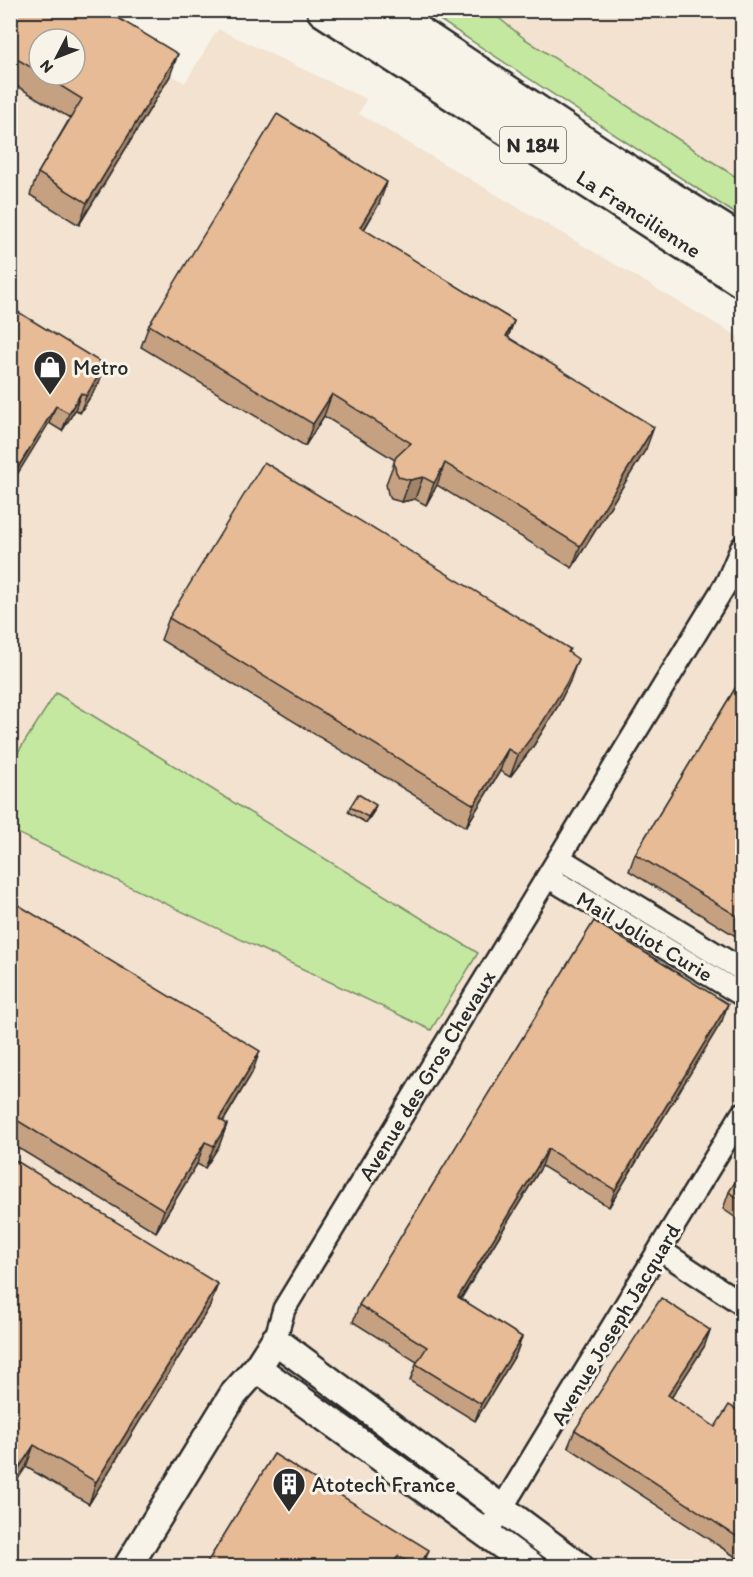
<svg xmlns="http://www.w3.org/2000/svg" width="753" height="1577" font-family="Itim,sans-serif">
	<rect width="100%" height="100%" fill="#f7f3e8"/>
	<filter id="ink" filterUnits="userSpaceOnUse"><feTurbulence type="fractalNoise" baseFrequency=".0167" numOctaves="2"/><feDisplacementMap in="SourceGraphic" scale="12" xChannelSelector="R" yChannelSelector="G"/><feConvolveMatrix kernelMatrix="1 2 1 2 8 2 1 2 1" color-interpolation-filters="sRGB"/></filter>
	<g filter="url(#ink)">
		<path fill="#f2e2cf" fill-rule="evenodd" d="M 63,10 L 185,83 L 218,29 L 366,99 L 359,114 L 742,339 L 742,1566 L 11,1566 L 10,11 ZM 39,39 L 75,39 L 75,75 L 39,75 Z
			M 490,11 L 742,11 L 742,181 L 525,39 Z"/>
		<path fill="#c5e8a1" stroke="#788a66" stroke-width="1.5" d="M 426,11 L 490,11 L 525,39 L 742,181 L 742,218 Z
			M 56,693 L 478,953 L 431,1030 L 11,830 L 11,763 Z"/>
		<g fill="none" stroke-linecap="round" stroke-linejoin="round">
			<g stroke="#2b2b2b" stroke-width="26">
				<g id="minor">
					<path d="M 742,547 L 727,582 L 742,564"/>
					<path d="M 559,858 L 742,970"/>
					<path d="M 548,877 L 742,995"/>
					<path d="M 660,1250 L 742,1304"/>
					<path id="s1" d="M 275,1340 L 284,1309 L 727,582"/>
					<path d="M 486,1534 L 742,1114"/>
				</g>
			</g>
			<g stroke="#2b2b2b" stroke-width="32">
				<path id="tertiary" d="M 257,1368 L 531,1566
					M 128,1566 L 233,1395 L 257,1368 L 275,1340 L 579,1566"/>
			</g>
			<g stroke="#2b2b2b" stroke-width="38">
				<g id="trunk">
					<path id="s2" d="M 324,10 L 742,280"/>
					<path d="M 383,10 L 615,164 L 742,243"/>
				</g>
			</g>
			<use href="#minor" stroke="#f7f3e8" stroke-width="21"/>
			<use href="#tertiary" stroke="#f7f3e8" stroke-width="27"/>
			<use href="#trunk" stroke="#f7f3e8" stroke-width="33"/>
		</g>
		<path fill="#c6a181" stroke="#2b2b2b" stroke-width="1.5" fill-rule="evenodd" d="M 10,10 L 170,76 L 79,225 L 30,195 L 38,173 L 70,118 L 10,82 ZM 39,39 L 75,75 L 39,75 Z
			M 379,204 L 364,230 L 514,321 L 508,337 L 646,449 L 572,568 L 437,485 L 426,505 L 415,499 L 402,502 L 391,499 L 388,494 L 386,484 L 395,460 L 324,416 L 305,446 L 141,347 L 149,325 Z
			M 10,307 L 99,383 L 80,413 L 75,410 L 62,431 L 49,423 Z
			M 169,618 L 568,653 L 570,681 L 558,706 L 534,745 L 510,777 L 500,771 L 466,827 L 161,640 Z
			M 742,677 L 742,940 L 629,871 L 635,854 Z
			M 350,807 L 374,811 L 366,823 L 348,812 Z
			M 10,900 L 252,1073 L 223,1122 L 227,1124 L 219,1146 L 205,1168 L 197,1164 L 156,1232 L 10,1143 Z
			M 594,921 L 722,1021 L 609,1207 L 542,1166 L 461,1299 L 522,1337 L 516,1354 L 475,1421 L 410,1381 L 417,1362 L 353,1322 L 359,1305 Z
			M 10,1157 L 210,1306 L 89,1504 L 26,1467 Z
			M 742,1171 L 742,1222 L 723,1209 L 729,1192 Z
			M 710,1330 L 704,1347 L 671,1398 L 715,1427 L 742,1413 L 742,1561 L 568,1447 L 575,1430 Z
			M 274,1454 L 423,1566 L 205,1566 Z"/>
		<path fill="#a18369" stroke="#2b2b2b" stroke-width="1.5" d="M 178,54 L 170,76 L 79,225 L 87,203 Z
			M 387,182 L 379,204 L 352,249 L 360,227 Z
			M 514,321 L 506,343 L 506,336 Z
			M 105,365 L 99,383 L 80,413 L 86,396 Z
			M 81,393 L 75,410 L 62,431 L 69,413 Z
			M 332,394 L 324,416 L 305,446 L 313,424 Z
			M 56,406 L 49,423 L 10,486 L 10,480 Z
			M 654,427 L 646,449 L 572,568 L 580,546 Z
			M 445,463 L 437,485 L 426,505 L 434,483 Z
			M 423,477 L 415,499 L 402,502 L 410,480 Z
			M 578,659 L 570,681 L 558,706 L 534,745 L 510,777 L 518,755 Z
			M 508,749 L 500,771 L 466,827 L 474,805 Z
			M 376,805 L 374,811 L 366,823 L 368,817 Z
			M 728,1004 L 722,1021 L 609,1207 L 615,1190 Z
			M 260,1051 L 252,1073 L 211,1141 L 219,1119 Z
			M 227,1124 L 219,1146 L 205,1168 L 214,1146 Z
			M 205,1142 L 197,1164 L 156,1232 L 164,1210 Z
			M 548,1149 L 542,1166 L 451,1314 L 458,1297 Z
			M 218,1284 L 210,1306 L 89,1504 L 96,1482 Z
			M 710,1330 L 704,1347 L 662,1412 L 668,1395 Z
			M 522,1337 L 516,1354 L 475,1421 L 481,1404 Z
			M 34,1445 L 26,1467 L 10,1491 L 10,1482 Z
			M 429,1550 L 423,1566 L 419,1566 Z"/>
		<path fill="#e6bb96" stroke="#2b2b2b" stroke-width="1.5" d="M 10,10 L 105,10 L 178,54 L 87,203 L 38,173 L 82,99 L 43,75 L 75,75 L 75,39 L 39,39 L 39,72 L 10,55 Z
			M 277,114 L 387,182 L 360,227 L 514,321 L 506,336 L 654,427 L 580,546 L 445,463 L 434,483 L 423,477 L 410,480 L 399,477 L 396,472 L 394,462 L 396,457 L 411,443 L 332,394 L 313,424 L 149,325 Z
			M 10,307 L 105,365 L 86,396 L 81,393 L 69,413 L 56,406 L 10,480 Z
			M 264,462 L 570,649 L 568,652 L 578,659 L 566,684 L 542,723 L 518,755 L 508,749 L 474,805 L 169,618 Z
			M 742,677 L 742,919 L 635,854 Z
			M 358,794 L 376,805 L 368,817 L 350,807 Z
			M 10,900 L 260,1051 L 219,1119 L 227,1124 L 214,1146 L 205,1142 L 164,1210 L 10,1116 Z
			M 594,921 L 728,1004 L 615,1190 L 548,1149 L 458,1297 L 522,1337 L 481,1404 L 416,1364 L 427,1347 L 359,1305 Z
			M 10,1157 L 218,1284 L 96,1482 L 34,1445 L 10,1482 Z
			M 742,1171 L 742,1201 L 729,1192 Z
			M 661,1298 L 710,1330 L 668,1395 L 715,1427 L 729,1405 L 742,1413 L 742,1540 L 575,1430 Z
			M 274,1454 L 429,1550 L 419,1566 L 415,1566 L 398,1556 L 392,1566 L 205,1566 Z"/>
	</g>
	<defs>
		<g id="shop-pin" transform="scale(1.725)"><path d="M0 17L-7.5 6A9.5 9.5 0 1 1 7.5 6Z" fill="#2b2b2b" stroke="#f7f3e8"/><path d="M-5-2.5h2.3a2.7 3.5 0 0 1 5.4 0H5L5.5 6h-11ZM-1.5-2.5h3a1.5 2.3 0 0 0-3 0Z" fill="#fff"/></g>
		<g id="building-pin" transform="scale(1.725)"><path d="M0 17L-7.5 6A9.5 9.5 0 1 1 7.5 6Z" fill="#2b2b2b" stroke="#f7f3e8"/><path d="M-4-6H4V6H1V3H-1V6H-4ZM-2.5-4.3h1.7v1.8h-1.7ZM.8-4.3h1.7v1.8H.8ZM-2.5-1h1.7V.8h-1.7ZM.8-1h1.7V.8H.8Z" fill="#fff"/></g>
	</defs>
	<g fill-rule="evenodd">
		<use href="#shop-pin" x="50" y="367"/>
		<use href="#building-pin" x="289" y="1484"/>
	</g>
	<g text-anchor="middle" stroke-width="6" stroke-linejoin="round" paint-order="stroke">
		<rect fill="#f7f3e8" stroke="#686764" stroke-width="1.5" x="500" y="127" width="66" height="36" rx="4.5"/>
		<g font-size="21" font-weight="bold" fill="#2b2b2b">
			<text x="533" y="152">N 184</text>
		</g>
		<g font-size="22" fill="#2b2b2b" stroke="#f7f3e8">
			<text dy="8" stroke="none"><textPath href="#s2" startOffset="375">La Francilienne</textPath></text>
			<text transform="translate(645 936) rotate(31)" y="8">Mail Joliot Curie</text>
			<text dy="8" stroke="none"><textPath href="#s1" startOffset="306">Avenue des Gros Chevaux</textPath></text>
			<text transform="translate(615 1324) rotate(-59)" y="8">Avenue Joseph Jacquard</text>
		</g>
		<g font-size="22" fill="#2b2b2b" stroke="#f7f3e8" text-anchor="start">
			<text x="73" y="375">Metro</text>
			<text x="312" y="1492">Atotech France</text>
		</g>
	</g>
	<rect width="753" height="1577" fill="none" stroke="#f7f3e8" stroke-width="36"/>
	<rect x="18" y="18" width="717" height="1541" fill="none" stroke="#2b2b2b" stroke-width="2" filter="url(#ink)"/>
	<g transform="translate(57 57) rotate(228)"><circle r="28" fill="#f7f3e8" stroke="#a5a39c" stroke-width="1.5"/>
	<path d="M0-4.5L10 22L0 15L-10 22Z" fill="#2b2b2b"/>
	<text y="-9" font-size="16" font-weight="bold" text-anchor="middle" fill="#2b2b2b">N</text>
	</g>
</svg>
